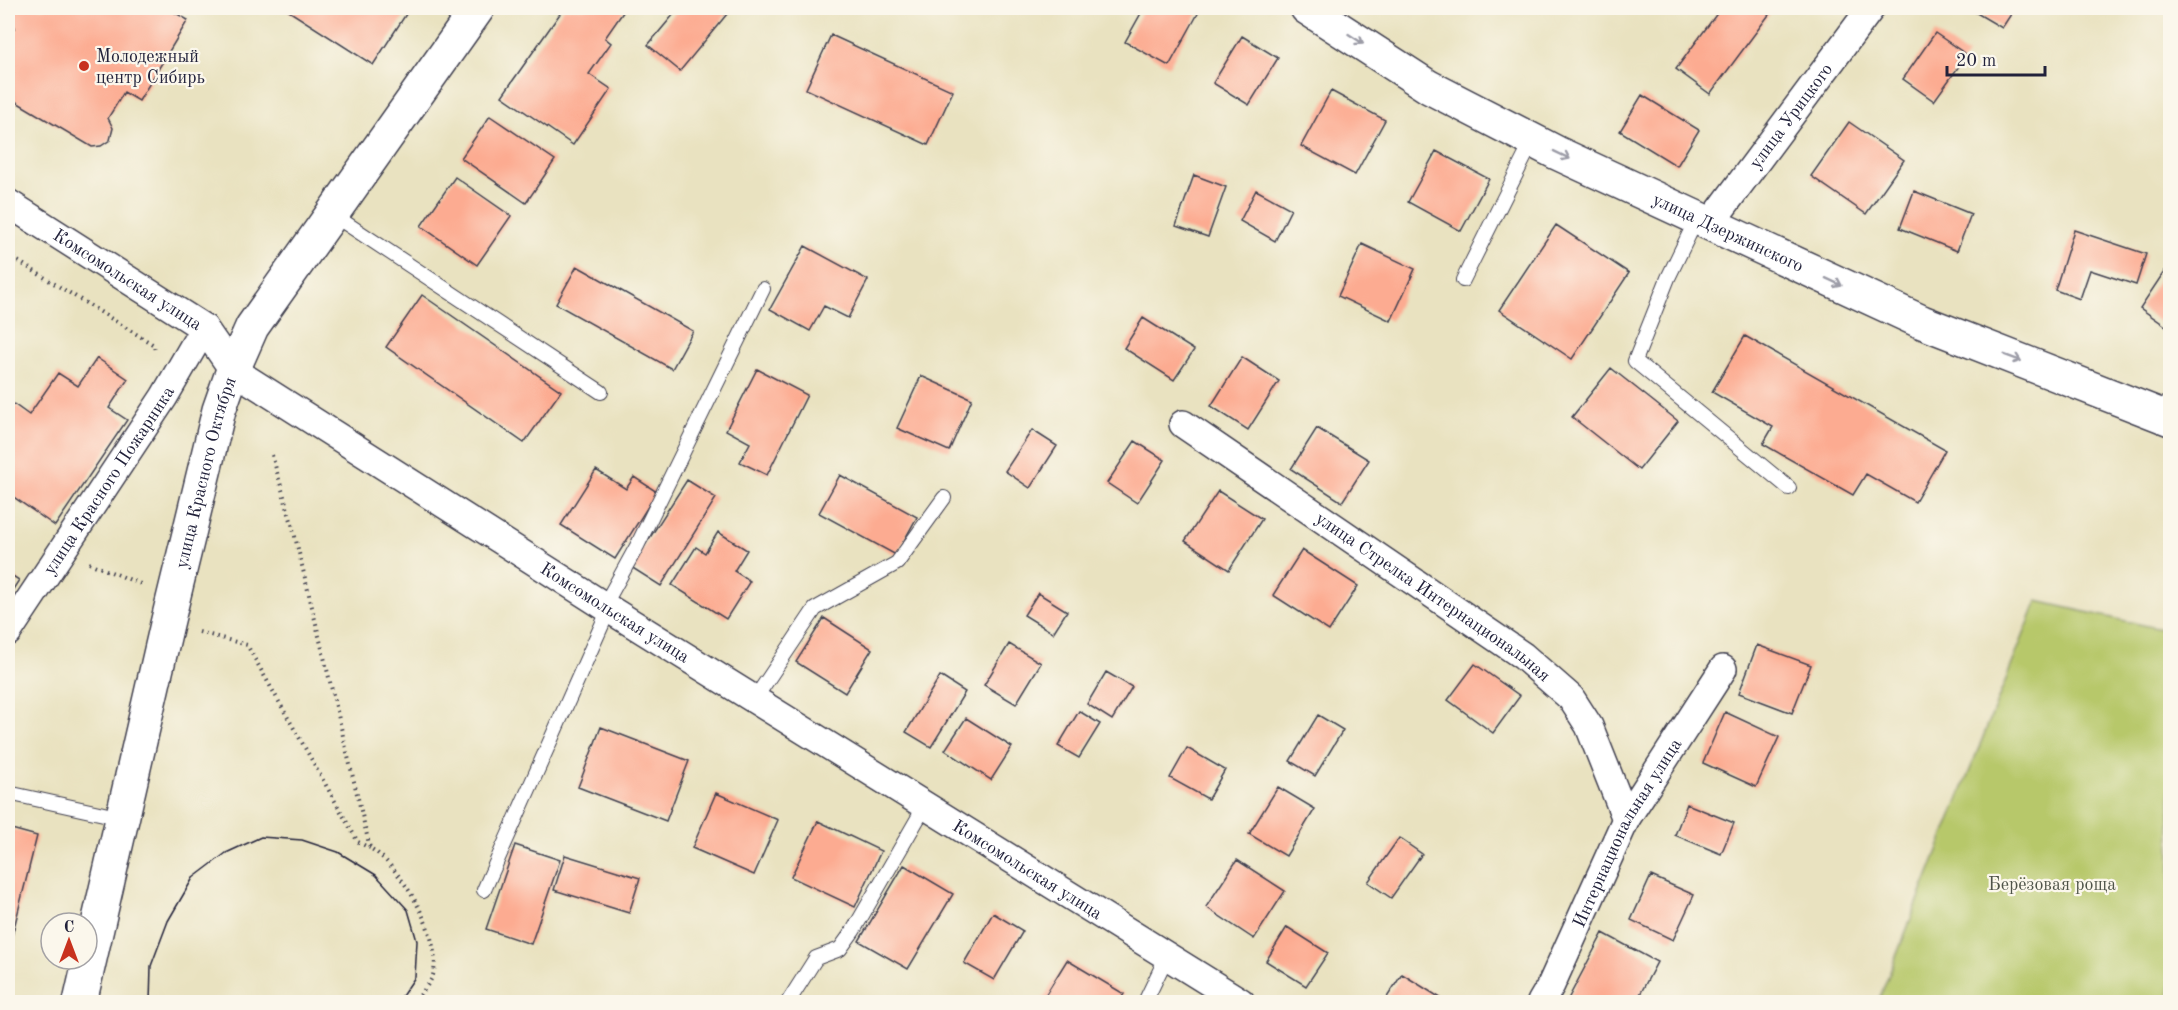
<svg xmlns="http://www.w3.org/2000/svg" width="2178" height="1010" font-family="'Old Standard TT',serif">
	<rect width="100%" height="100%" fill="#fbf7ec"/>
	<filter id="ink" filterUnits="userSpaceOnUse"><feTurbulence type="fractalNoise" baseFrequency=".0167" numOctaves="2"/><feDisplacementMap in="SourceGraphic" scale="12" xChannelSelector="R" yChannelSelector="G"/><feConvolveMatrix kernelMatrix="1 2 1 2 8 2 1 2 1" color-interpolation-filters="sRGB"/></filter>
	<filter id="wash" filterUnits="userSpaceOnUse"><feTurbulence type="fractalNoise" baseFrequency=".008" numOctaves="4" result="noise"/><feDisplacementMap in="SourceGraphic" scale="24" xChannelSelector="R" yChannelSelector="G"/><feGaussianBlur stdDeviation="1.35" result="paint"/><feColorMatrix in="noise" values="0 0 0 0 0 0 0 0 0 0 0 0 0 0 0 0 0 1.4 0 .05"/><feComposite in="paint" operator="in"/></filter>
	<g filter="url(#wash)">
		<rect width="100%" height="100%" fill="#e9e2c0"/>
		<path fill="#b7c86b" stroke="#6c7553" stroke-width="1.5" d="M 2037,601 L 2170,631 L 2170,1002 L 1878,1002 Z"/>
		<g id="blocks">
			<path fill="#fcab91" d="M 8,8 L 167,8 L 188,20 L 139,101 L 124,92 L 108,118 L 113,128 L 110,140 L 101,146 L 92,147 L 8,97 L 8,40 L 15,27 L 8,22 Z
				M 284,8 L 410,8 L 373,65 Z
				M 564,8 L 626,8 L 605,38 L 611,43 L 589,74 L 611,89 L 573,145 L 502,96 Z
				M 679,8 L 732,8 L 680,71 L 648,45 Z
				M 1144,8 L 1194,8 L 1200,10 L 1169,66 L 1125,42 Z
				M 1721,8 L 1774,8 L 1710,94 L 1676,69 Z
				M 1968,8 L 2015,8 L 2002,28 Z
				M 1935,33 L 1967,55 L 1934,101 L 1903,79 Z
				M 831,35 L 953,91 L 928,145 L 806,89 Z
				M 1242,36 L 1278,58 L 1249,105 L 1213,83 Z
				M 1331,91 L 1385,120 L 1355,175 L 1301,146 Z
				M 1642,95 L 1699,130 L 1677,166 L 1620,131 Z
				M 490,116 L 555,160 L 526,203 L 461,158 Z
				M 1849,122 L 1904,160 L 1866,214 L 1811,176 Z
				M 1436,151 L 1489,179 L 1461,231 L 1408,202 Z
				M 1194,175 L 1226,187 L 1208,237 L 1176,226 Z
				M 455,177 L 511,216 L 477,265 L 421,226 Z
				M 1256,190 L 1291,209 L 1275,241 L 1240,221 Z
				M 1914,191 L 1971,214 L 1957,251 L 1900,228 Z
				M 1556,225 L 1629,273 L 1572,359 L 1499,310 Z
				M 2074,230 L 2146,254 L 2136,285 L 2090,270 L 2080,299 L 2055,290 Z
				M 1362,244 L 1415,269 L 1391,321 L 1338,296 Z
				M 805,246 L 868,280 L 848,318 L 824,306 L 810,331 L 770,309 Z
				M 2170,263 L 2170,329 L 2140,308 Z
				M 577,266 L 693,331 L 672,369 L 556,304 Z
				M 422,295 L 561,391 L 524,443 L 386,347 Z
				M 1143,318 L 1194,350 L 1174,380 L 1124,348 Z
				M 1745,336 L 1945,450 L 1915,502 L 1866,474 L 1853,495 L 1763,444 L 1773,427 L 1712,392 Z
				M 1242,357 L 1279,381 L 1248,430 L 1211,406 Z
				M 97,358 L 128,379 L 109,408 L 127,420 L 55,526 L 8,493 L 8,400 L 29,415 L 58,373 L 78,386 Z
				M 1611,368 L 1678,421 L 1639,470 L 1572,417 Z
				M 757,369 L 807,395 L 767,475 L 740,462 L 750,443 L 726,430 Z
				M 921,376 L 972,399 L 949,451 L 897,428 Z
				M 1317,428 L 1369,460 L 1342,502 L 1291,469 Z
				M 1032,430 L 1057,446 L 1030,488 L 1005,471 Z
				M 1135,441 L 1165,460 L 1137,503 L 1107,483 Z
				M 596,470 L 626,489 L 634,477 L 657,492 L 615,559 L 561,525 Z
				M 840,475 L 917,517 L 896,555 L 819,513 Z
				M 687,480 L 716,498 L 661,586 L 631,567 Z
				M 1218,491 L 1262,519 L 1229,570 L 1185,541 Z
				M 718,532 L 747,550 L 734,571 L 750,581 L 726,619 L 672,585 L 696,547 L 705,553 Z
				M 1302,550 L 1358,586 L 1329,631 L 1273,595 Z
				M 8,573 L 19,580 L 8,597 Z
				M 1038,593 L 1067,611 L 1053,633 L 1024,615 Z
				M 824,618 L 872,649 L 845,693 L 796,662 Z
				M 1009,644 L 1041,663 L 1016,704 L 984,685 Z
				M 1757,645 L 1811,665 L 1792,713 L 1739,693 Z
				M 1475,664 L 1520,696 L 1493,733 L 1448,700 Z
				M 1106,672 L 1132,687 L 1112,720 L 1087,704 Z
				M 940,676 L 965,692 L 931,747 L 906,732 Z
				M 1079,711 L 1100,724 L 1079,758 L 1058,746 Z
				M 1725,712 L 1779,737 L 1756,787 L 1703,763 Z
				M 1318,715 L 1343,730 L 1315,776 L 1290,761 Z
				M 966,718 L 1012,747 L 991,780 L 945,750 Z
				M 601,727 L 689,761 L 666,821 L 578,787 Z
				M 1187,748 L 1225,770 L 1208,799 L 1170,778 Z
				M 1278,787 L 1315,809 L 1286,856 L 1249,834 Z
				M 716,793 L 778,820 L 754,875 L 692,848 Z
				M 1687,804 L 1734,823 L 1721,854 L 1675,835 Z
				M 818,821 L 881,851 L 855,907 L 791,877 Z
				M 8,828 L 37,836 L 8,952 Z
				M 1399,838 L 1422,854 L 1391,898 L 1368,882 Z
				M 515,845 L 560,860 L 531,944 L 486,929 Z
				M 565,855 L 640,878 L 629,913 L 554,890 Z
				M 1237,860 L 1285,891 L 1254,939 L 1206,907 Z
				M 904,865 L 953,894 L 908,969 L 859,941 Z
				M 1651,876 L 1694,895 L 1673,940 L 1631,920 Z
				M 993,913 L 1023,931 L 994,980 L 964,963 Z
				M 1287,927 L 1328,953 L 1306,986 L 1266,961 Z
				M 1603,933 L 1657,962 L 1636,1002 L 1570,1002 L 1567,1001 Z
				M 1067,960 L 1124,994 L 1119,1002 L 1041,1002 Z
				M 1402,974 L 1447,1002 L 1384,1002 Z"/>
		</g>
	</g>
	<g filter="url(#ink)">
		<use href="#blocks" fill-opacity="0" stroke="#403f4f" stroke-width="1.5"/>
		<g fill="none" stroke-linecap="round" stroke-linejoin="round">
			<g stroke="#403f4f" stroke-width="16">
				<path id="lane" d="M 332,214 L 601,392
					M 1697,218 L 1668,278 L 1635,361 L 1789,488
					M 1463,280 L 1533,140
					M 604,606 L 637,546 L 763,289
					M 754,700 L 815,609 L 897,563 L 944,498
					M 8,793 L 122,818
					M 484,890 L 609,609
					M 788,1002 L 816,958 L 840,949 L 853,931 L 925,806
					M 1145,1002 L 1167,956"/>
			</g>
			<g stroke="#403f4f" stroke-width="30">
				<g id="street">
					<path id="s1" d="M 8,203 L 204,328 L 233,370 L 609,609 L 1241,1002"/>
					<path id="s2" d="M 1710,224 L 1871,8"/>
					<path id="s3" d="M 1183,424 L 1523,656 L 1571,698 L 1589,726 L 1626,819"/>
					<path id="s4" d="M 8,632 L 164,397 L 204,328"/>
					<path id="s5" d="M 1541,1002 L 1551,985 L 1626,819 L 1723,669"/>
				</g>
			</g>
			<g stroke="#403f4f" stroke-width="36">
				<g id="secondary">
					<path id="s6" d="M 1307,8 L 1429,87 L 1557,153 L 1922,322 L 2170,419"/>
					<path id="s7" d="M 80,1002 L 167,624 L 219,410 L 233,370 L 252,327 L 478,8"/>
				</g>
			</g>
			<path stroke="#403f4f" stroke-width="4" stroke-dasharray="1.5 4.5" stroke-linecap="butt" d="M 8,255 L 154,345 L 155,352
				M 272,455 L 292,524 L 370,848 C 401,866 444,939 433,975 C 430,984 420,994 415,1002
				M 89,563 L 143,585
				M 199,632 L 247,645 L 358,842 L 370,848"/>
			<use href="#lane" stroke="#fff" stroke-width="14"/>
			<use href="#street" stroke="#fff" stroke-width="27"/>
			<use href="#secondary" stroke="#fff" stroke-width="33"/>
			<path stroke="#22223b" stroke-width="1.5" d="M 150,1002 L 151,966 L 168,921 L 193,878 L 226,853 L 261,837 L 302,840 L 338,852 L 376,875 L 408,910 L 417,941 L 415,977 L 398,1002"/>
		</g>
		<defs><path id="oneway-shaft" d="M-6 0H5M1.5-3L5.5 0L1.5 3" fill="none" stroke-width="1.6" stroke-linecap="round" stroke-linejoin="round" transform="scale(1.5)"/></defs>
		<g stroke="#9c9ca7">
			<use href="#oneway-shaft" transform="translate(1356 39) rotate(33)"/>
			<use href="#oneway-shaft" transform="translate(1562 155) rotate(26)"/>
			<use href="#oneway-shaft" transform="translate(1834 282) rotate(25)"/>
			<use href="#oneway-shaft" transform="translate(2013 358) rotate(21)"/>
		</g>
	</g>
	<circle fill="#c8321e" stroke="#fbf7ec" stroke-width="2" cx="84" cy="66" r="6"/>
	<g text-anchor="middle" stroke-width="4.5" stroke-linejoin="round" paint-order="stroke">
		<g font-size="18" fill="#22223b" stroke="#fbf7ec" text-anchor="start">
			<text x="96" y="62">Молодежный<tspan x="96" dy="21">центр Сибирь</tspan></text>
		</g>
		<g font-size="18" fill="#22223b" stroke="#fbf7ec">
			<text dy="6" stroke="none"><textPath href="#s2" startOffset="135">улица Урицкого</textPath></text>
			<text dy="6" stroke="none"><textPath href="#s6" startOffset="478">улица Дзержинского</textPath></text>
			<text dy="6" stroke="none"><textPath href="#s1" startOffset="142">Комсомольская улица</textPath></text>
			<text dy="6" stroke="none"><textPath href="#s7" startOffset="544">улица Красного Октября</textPath></text>
			<text dy="6" stroke="none"><textPath href="#s4" startOffset="182">улица Красного Пожарника</textPath></text>
			<text dy="6" stroke="none"><textPath href="#s3" startOffset="304">улица Стрелка Интернациональная</textPath></text>
			<text dy="6" stroke="none"><textPath href="#s1" startOffset="736">Комсомольская улица</textPath></text>
			<text dy="6" stroke="none"><textPath href="#s5" startOffset="190">Интернациональная улица</textPath></text>
			<text dy="6" stroke="none"><textPath href="#s1" startOffset="1222">Комсомольская улица</textPath></text>
		</g>
		<g font-size="18" fill="#4f5449" stroke="#fbf7ec">
			<text x="2052" y="890">Берёзовая роща</text>
		</g>
	</g>
	<rect width="2178" height="1010" fill="none" stroke="#fbf7ec" stroke-width="30"/>
	<g transform="translate(69 941)"><circle r="28" fill="#fbf7ec" stroke="#a4a2a5" stroke-width="1.5"/>
	<path d="M0-4.5L10 22L0 15L-10 22Z" fill="#c8321e"/>
	<text y="-9" font-size="16" font-weight="bold" text-anchor="middle" fill="#22223b">С</text>
	</g>
	<path d="M1947 66v9h98v-9" fill="none" stroke="#22223b" stroke-width="3"/>
	<text x="1956" y="66" font-size="18" fill="#22223b" stroke="#fbf7ec" stroke-width="4.5" paint-order="stroke">20 m</text>
</svg>
